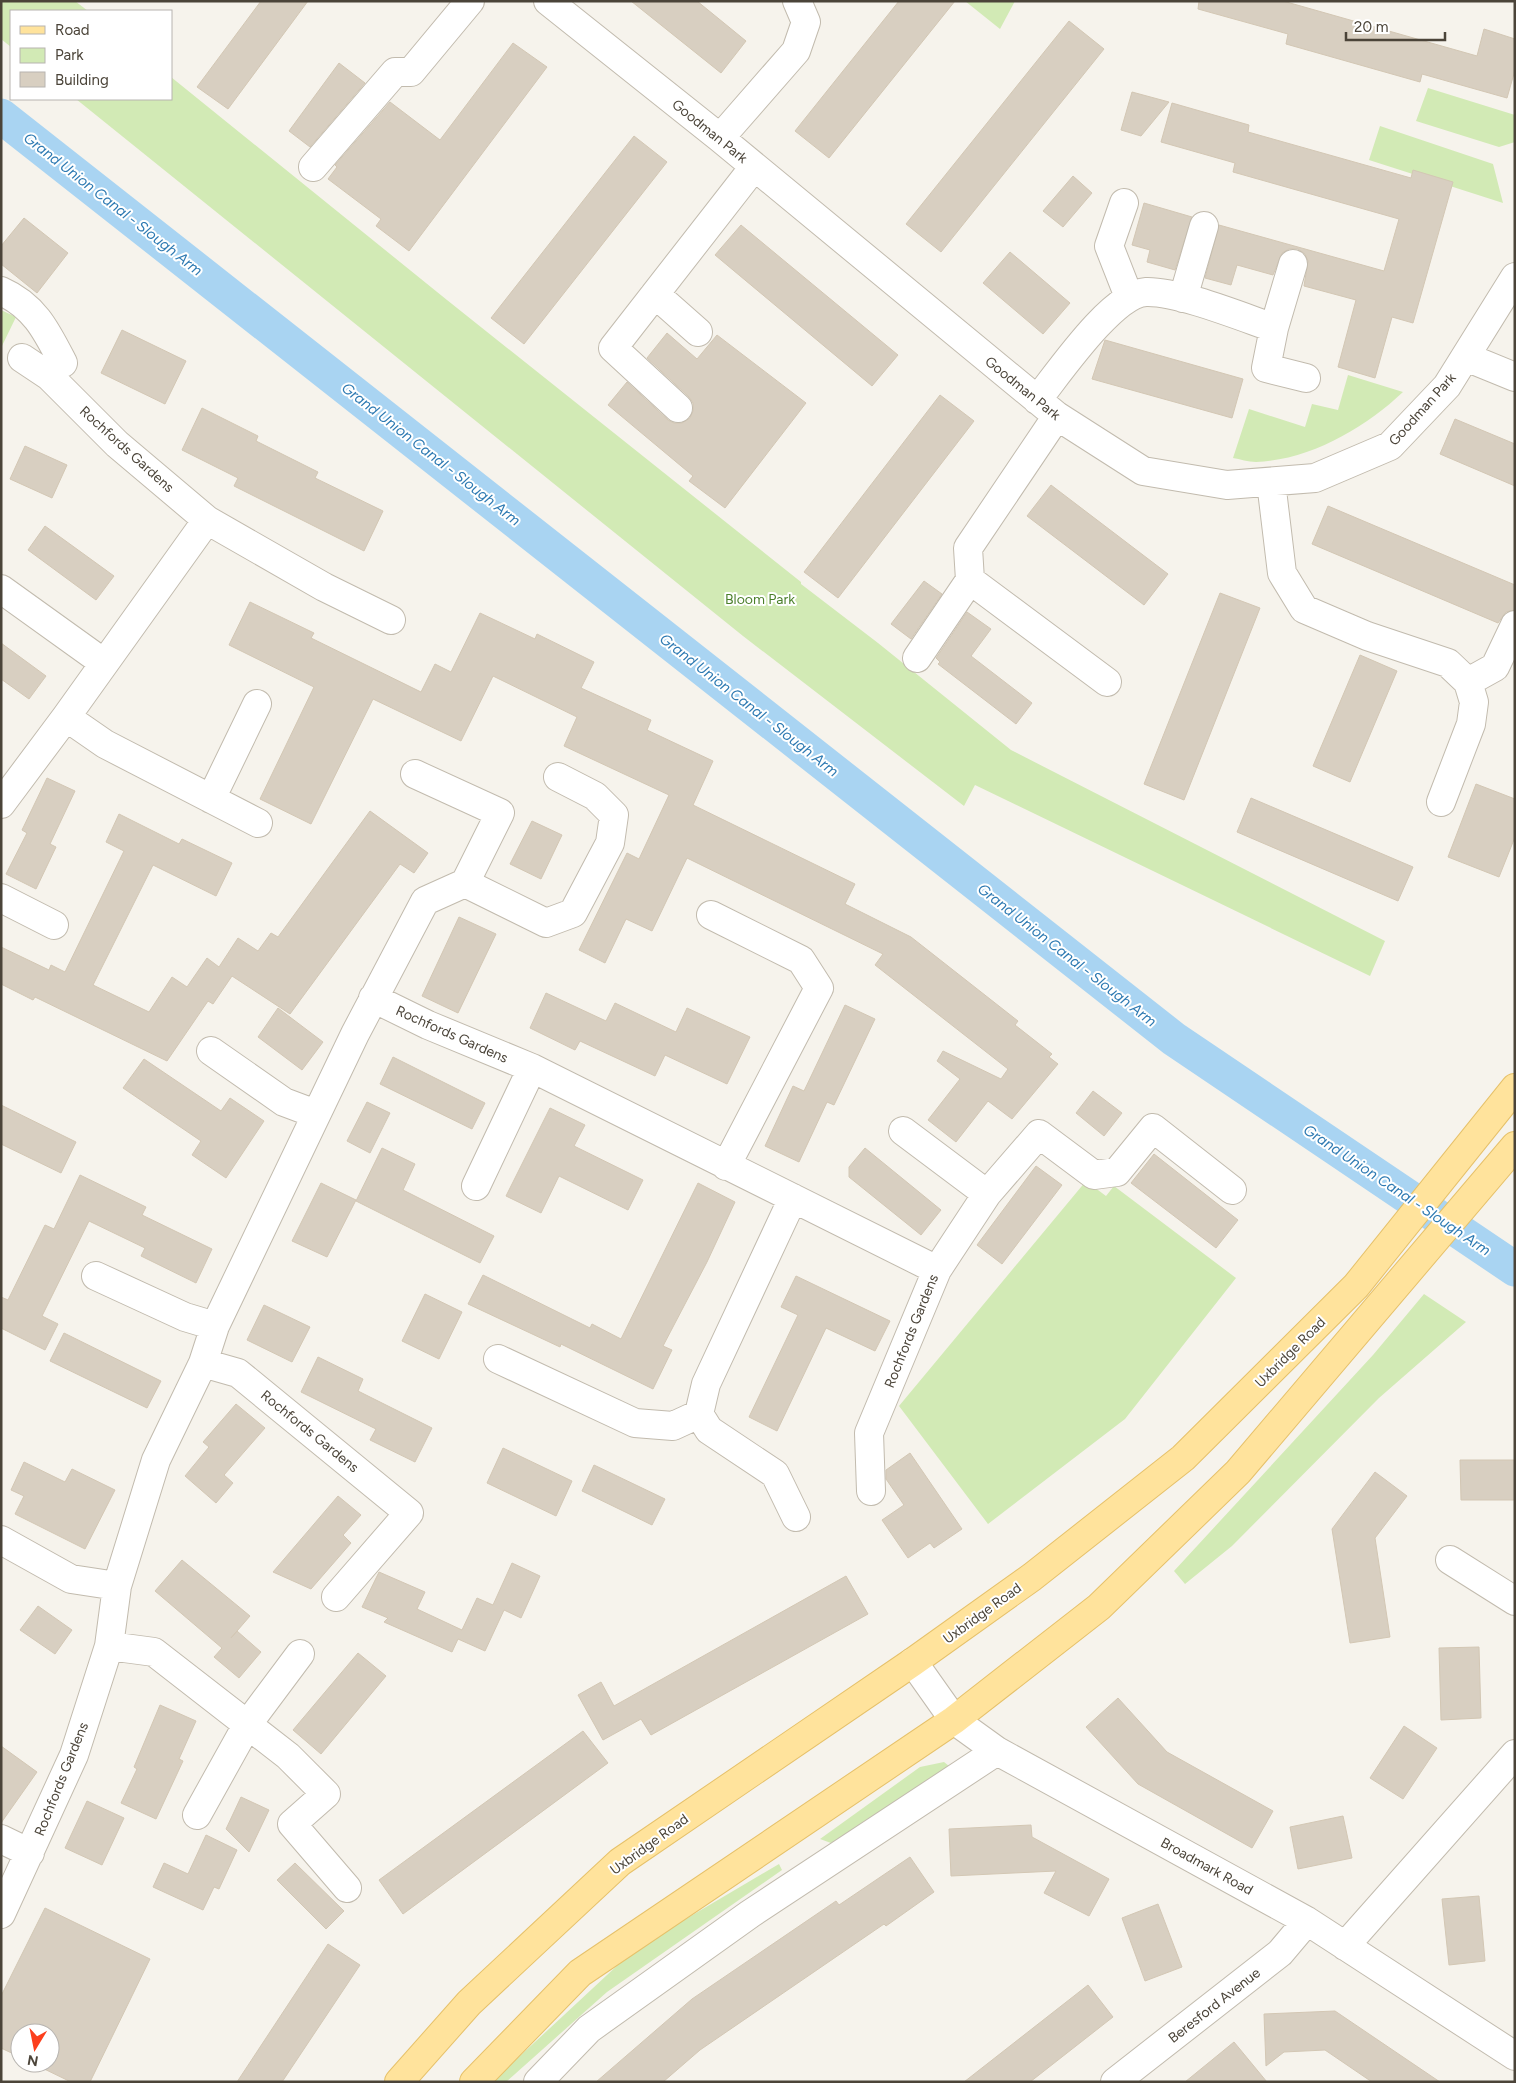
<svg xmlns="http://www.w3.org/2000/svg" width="1516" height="2083" font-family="Figtree,sans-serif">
	<rect width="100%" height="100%" fill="#f6f3ec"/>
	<path fill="#d2eab5" d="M 1,1 L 75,1 L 88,11 L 11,11 L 11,47 L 1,39 Z
		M 965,1 L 1015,1 L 1000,29 Z
		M 171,77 L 447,300 L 801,582 L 801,584 L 878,643 L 1011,750 L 1385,941 L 1370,976 L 975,785 L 964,806 L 743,636 L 76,99 L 171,99 Z
		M 1428,88 L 1515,115 L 1515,142 L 1499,147 L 1416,121 Z
		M 1380,126 L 1493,164 L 1503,203 L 1369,160 Z
		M 1,310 L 16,317 L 1,348 Z
		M 1348,375 L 1403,392 C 1365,428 1310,460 1256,462 C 1248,462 1240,459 1233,458 L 1249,409 L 1305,427 L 1312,404 L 1338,410 Z
		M 1086,1181 L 1106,1196 L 1114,1186 L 1236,1278 L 1125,1419 L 988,1524 L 899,1406 Z
		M 1424,1294 L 1466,1322 L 1379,1398 L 1232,1546 L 1185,1584 L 1174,1571 L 1373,1355 Z
		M 944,1762 L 949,1766 L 933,1786 L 831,1843 L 820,1839 L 920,1767 Z
		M 779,1864 L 782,1870 L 607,1992 L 506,2082 L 492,2082 L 635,1949 Z"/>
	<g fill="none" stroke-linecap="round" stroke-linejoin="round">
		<path stroke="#a9d4f2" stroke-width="35" d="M 1,116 L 1174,1039 L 1515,1269"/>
	</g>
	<path fill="#d8cfc1" stroke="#d3c7b4" d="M 261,1 L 308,1 L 228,109 L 197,87 Z
		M 631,1 L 697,1 L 746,41 L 721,73 Z
		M 899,1 L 955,1 L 829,158 L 795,131 Z
		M 1199,1 L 1283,1 L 1477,56 L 1484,29 L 1515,39 L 1515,70 L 1507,98 L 1422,74 L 1420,82 L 1286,44 L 1288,34 L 1198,9 Z
		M 1069,21 L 1104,49 L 941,252 L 906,224 Z
		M 513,43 L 547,67 L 409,251 L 376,226 L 381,219 L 328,179 L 337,167 L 335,165 L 390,102 L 440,140 Z
		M 339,63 L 365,83 L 310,147 L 289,131 Z
		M 1132,92 L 1169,102 L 1141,136 L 1121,130 Z
		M 1172,103 L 1249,125 L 1248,132 L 1411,178 L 1413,170 L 1453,182 L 1413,323 L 1392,317 L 1375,378 L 1338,367 L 1356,300 L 1304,286 L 1308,261 L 1305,254 L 1298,249 L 1289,249 L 1282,253 L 1273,275 L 1237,265 L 1231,285 L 1205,278 L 1219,225 L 1384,271 L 1399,219 L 1233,172 L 1235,163 L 1161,142 Z
		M 634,136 L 667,162 L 524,344 L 491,318 Z
		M 1073,176 L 1092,193 L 1063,227 L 1043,211 Z
		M 1144,203 L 1192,217 L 1175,270 L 1147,262 L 1150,250 L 1132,245 Z
		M 24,218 L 68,253 L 37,293 L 1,264 L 1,246 Z
		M 741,225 L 898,355 L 872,386 L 715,255 Z
		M 1010,252 L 1070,303 L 1043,334 L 983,283 Z
		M 122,330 L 186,361 L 165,404 L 101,373 Z
		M 667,333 L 697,359 L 717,335 L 806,403 L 725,508 L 689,481 L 693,476 L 608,405 L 627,382 L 668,420 L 674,423 L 682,423 L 690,418 L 693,411 L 693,403 L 689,397 L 647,358 Z
		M 1105,340 L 1243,379 L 1232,418 L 1092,379 Z
		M 940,395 L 974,421 L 838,598 L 804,572 Z
		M 202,408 L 258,436 L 256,441 L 318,472 L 315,478 L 383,511 L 364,551 L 234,486 L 238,478 L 182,450 Z
		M 1455,419 L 1515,444 L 1515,486 L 1440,454 Z
		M 25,446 L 67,465 L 52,498 L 10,479 Z
		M 1051,485 L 1168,574 L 1144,605 L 1027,516 Z
		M 1328,506 L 1515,585 L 1515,610 L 1506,612 L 1498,623 L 1312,544 Z
		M 45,526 L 114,576 L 96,600 L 28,550 Z
		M 924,581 L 942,594 L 911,639 L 891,624 Z
		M 1220,593 L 1260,608 L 1184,800 L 1144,784 Z
		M 250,602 L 314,633 L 311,638 L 421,692 L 435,664 L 451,672 L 480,613 L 535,639 L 537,634 L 594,662 L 581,688 L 651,720 L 647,730 L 713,761 L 693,805 L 855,884 L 845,904 L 911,937 L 1018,1021 L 1015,1025 L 1052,1054 L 1049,1057 L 1058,1064 L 1012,1119 L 988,1101 L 956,1142 L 928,1120 L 960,1079 L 937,1061 L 943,1051 L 1001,1079 L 1008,1069 L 875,965 L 883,954 L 687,858 L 652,931 L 626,919 L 605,963 L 579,950 L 627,853 L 639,859 L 669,795 L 564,746 L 577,717 L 493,676 L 461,741 L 373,699 L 311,824 L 260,799 L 314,687 L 229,645 Z
		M 967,612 L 991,629 L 971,656 L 1032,703 L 1016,724 L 938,664 L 940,662 L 936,658 Z
		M 1,643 L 46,676 L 29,699 L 1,679 Z
		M 1360,655 L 1397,671 L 1350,782 L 1313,766 Z
		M 47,778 L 75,791 L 50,844 L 56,847 L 36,889 L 6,874 L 27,833 L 22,830 Z
		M 1476,784 L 1515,799 L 1515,837 L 1499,877 L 1448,857 Z
		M 1251,798 L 1413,867 L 1398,901 L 1237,832 Z
		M 370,811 L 428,853 L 414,873 L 400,864 L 290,1014 L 232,976 L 213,1004 L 208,1001 L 167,1061 L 35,997 L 33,1000 L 1,984 L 1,947 L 49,970 L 51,965 L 65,972 L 124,851 L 106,842 L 119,814 L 179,844 L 182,839 L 232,863 L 216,896 L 153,865 L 93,985 L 149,1012 L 172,977 L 187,987 L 207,958 L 219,967 L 238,938 L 258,951 L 271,933 L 278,937 Z
		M 532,821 L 562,835 L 541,879 L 510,864 Z
		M 459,917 L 496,934 L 458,1013 L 422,996 Z
		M 546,993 L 606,1021 L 615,1003 L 676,1032 L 687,1008 L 750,1037 L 727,1084 L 665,1055 L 655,1076 L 580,1041 L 575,1050 L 530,1028 Z
		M 845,1005 L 875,1019 L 834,1105 L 827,1102 L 799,1162 L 765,1146 L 793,1086 L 804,1091 Z
		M 278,1008 L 323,1042 L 302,1070 L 258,1037 Z
		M 393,1057 L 485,1103 L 472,1129 L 380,1084 Z
		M 144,1059 L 221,1111 L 230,1098 L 264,1121 L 226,1178 L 192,1155 L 201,1141 L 123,1088 Z
		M 1093,1091 L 1122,1113 L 1104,1136 L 1076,1113 Z
		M 367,1102 L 390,1113 L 370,1153 L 347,1141 Z
		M 1,1105 L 76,1142 L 61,1173 L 1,1144 Z
		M 550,1108 L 585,1125 L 574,1146 L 643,1180 L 628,1210 L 559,1176 L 541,1213 L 506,1196 Z
		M 382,1148 L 415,1164 L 403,1190 L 494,1236 L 480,1263 L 356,1201 Z
		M 865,1148 L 941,1210 L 921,1235 L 849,1177 L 849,1167 Z
		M 1154,1154 L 1238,1220 L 1216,1248 L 1131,1183 Z
		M 1036,1166 L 1062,1185 L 1002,1264 L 977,1245 Z
		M 80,1175 L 146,1207 L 142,1215 L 212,1249 L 196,1283 L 141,1256 L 145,1248 L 89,1221 L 42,1316 L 58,1324 L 45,1350 L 1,1328 L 1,1297 L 8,1300 L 45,1225 L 54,1229 Z
		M 321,1183 L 356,1200 L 327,1257 L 292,1241 Z
		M 698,1183 L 735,1202 L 707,1262 L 663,1346 L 672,1350 L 653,1389 L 561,1344 L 560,1347 L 468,1304 L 483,1275 L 590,1328 L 592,1324 L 621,1339 Z
		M 796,1276 L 890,1321 L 875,1351 L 826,1328 L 777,1431 L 749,1417 L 798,1315 L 781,1307 Z
		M 425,1294 L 462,1312 L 439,1359 L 402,1341 Z
		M 264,1305 L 310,1327 L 292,1362 L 247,1340 Z
		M 64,1333 L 161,1381 L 147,1408 L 50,1361 Z
		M 318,1357 L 363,1379 L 358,1391 L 432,1428 L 415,1462 L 370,1440 L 376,1429 L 301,1392 Z
		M 236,1404 L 265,1428 L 224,1475 L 233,1483 L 216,1503 L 185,1476 L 209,1447 L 203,1442 Z
		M 503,1448 L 572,1481 L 556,1516 L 487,1483 Z
		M 910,1453 L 962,1529 L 934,1548 L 930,1543 L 908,1558 L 882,1520 L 904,1505 L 886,1479 L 886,1470 Z
		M 1460,1460 L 1515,1460 L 1515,1500 L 1461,1500 Z
		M 24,1462 L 65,1482 L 72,1469 L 115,1490 L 85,1549 L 15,1514 L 24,1496 L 11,1490 Z
		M 594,1465 L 665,1499 L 652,1525 L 582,1491 Z
		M 1375,1472 L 1407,1496 L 1375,1538 L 1390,1637 L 1350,1643 L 1332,1529 Z
		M 338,1496 L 361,1515 L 343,1535 L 351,1543 L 311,1589 L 273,1572 Z
		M 182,1560 L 250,1616 L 231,1638 L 237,1631 L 261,1652 L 239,1678 L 214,1657 L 222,1648 L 155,1591 Z
		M 512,1563 L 540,1576 L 521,1618 L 504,1610 L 485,1651 L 458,1639 L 452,1652 L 384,1622 L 388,1618 L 362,1607 L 379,1572 L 425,1592 L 417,1609 L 462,1630 L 477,1598 L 493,1605 Z
		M 846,1576 L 868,1614 L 651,1735 L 641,1719 L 603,1740 L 578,1695 L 601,1682 L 614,1706 Z
		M 38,1606 L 72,1630 L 55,1654 L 20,1630 Z
		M 1479,1647 L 1481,1718 L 1441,1720 L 1439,1648 Z
		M 358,1653 L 386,1676 L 321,1754 L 293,1730 Z
		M 1118,1698 L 1167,1752 L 1273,1811 L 1252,1848 L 1138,1784 L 1086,1727 Z
		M 160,1705 L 196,1721 L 179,1759 L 183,1761 L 156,1819 L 121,1803 L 137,1769 L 134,1767 Z
		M 1404,1726 L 1437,1748 L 1403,1799 L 1370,1778 Z
		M 583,1731 L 608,1763 L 403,1914 L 379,1880 Z
		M 1,1746 L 37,1772 L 1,1823 Z
		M 241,1797 L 269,1810 L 249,1852 L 226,1829 Z
		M 87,1801 L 124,1818 L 102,1865 L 65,1848 Z
		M 1343,1816 L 1352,1858 L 1298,1869 L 1290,1827 Z
		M 1031,1825 L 1032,1837 L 1109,1879 L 1089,1916 L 1044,1893 L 1056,1871 L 951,1876 L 949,1829 Z
		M 206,1835 L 237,1850 L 219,1889 L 214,1887 L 203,1910 L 153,1887 L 164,1863 L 188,1874 Z
		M 910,1857 L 934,1892 L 886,1926 L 884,1924 L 700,2050 L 663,2082 L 596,2082 L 692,1999 L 836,1901 L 839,1905 Z
		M 295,1863 L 344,1911 L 326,1929 L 277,1880 Z
		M 1479,1896 L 1485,1961 L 1449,1965 L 1442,1899 Z
		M 1158,1904 L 1182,1967 L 1145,1981 L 1122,1918 Z
		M 45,1908 L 150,1959 L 90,2082 L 71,2082 L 32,2063 L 50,2063 L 50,2033 L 20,2033 L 20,2057 L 1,2048 L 1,1996 Z
		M 328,1944 L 360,1965 L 282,2082 L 237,2082 Z
		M 1088,1985 L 1113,2017 L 1030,2082 L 964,2082 Z
		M 1335,2011 L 1440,2082 L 1372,2082 L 1325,2050 L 1284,2052 L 1266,2066 L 1264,2014 Z
		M 1234,2042 L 1267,2082 L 1185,2082 Z"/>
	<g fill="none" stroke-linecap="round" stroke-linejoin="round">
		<g stroke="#c2bbae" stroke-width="30">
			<path id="minor" d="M 548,1 L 720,138 L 1057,416 L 1143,471 L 1227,485 L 1315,478 L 1390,446 L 1447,386 L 1515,277
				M 720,138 L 796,51 L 806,22 L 797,1
				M 313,167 L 395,72 L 411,72 L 470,1
				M 1124,203 L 1109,246 L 1129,297
				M 1293,264 L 1274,328 L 1266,368 L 1306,378
				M 1,291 C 35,306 47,332 63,363
				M 655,294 L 698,332
				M 1183,298 L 1204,226
				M 1466,357 L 1515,377
				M 22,358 L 49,376 L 117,444 L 207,520 L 324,587 L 391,620
				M 1037,400 C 1058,374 1112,294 1146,292 C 1178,291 1242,317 1274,328
				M 678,408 L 613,348 L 754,167
				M 1057,416 L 968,548 L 970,580 L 1107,682
				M 1271,482 L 1282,573 L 1304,609 L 1367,636 L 1448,663 L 1468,682 L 1474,702 L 1471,724 L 1441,802
				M 1,589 L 104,663
				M 917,658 L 970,580
				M 1468,682 L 1495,667 L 1515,625
				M 66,717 L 105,744 L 258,823
				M 211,799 L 257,704
				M 1,804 L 66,717 L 207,520
				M 465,883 L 546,923 L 573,913 L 610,843 L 614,815 L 595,796 L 558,777
				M 1,898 L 54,925
				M 711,915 L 801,960 L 819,988 L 726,1166
				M 373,998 L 428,1025 L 532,1068 L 937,1270 L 869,1433 L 871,1491
				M 211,1051 L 284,1102 L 316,1114
				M 903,1131 L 987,1194
				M 476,1186 L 532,1068
				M 793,1198 L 706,1384 L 699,1414 L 709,1430 L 775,1474 L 796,1517
				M 937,1270 L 987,1194 L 1039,1134 L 1094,1175 L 1117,1172 L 1153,1128 L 1232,1190
				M 96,1276 L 185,1317 L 215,1326
				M 498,1359 L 635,1423 L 673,1426 L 699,1414
				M 203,1363 L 238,1373 L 409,1513 L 336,1597
				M 1,1540 L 71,1579 L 117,1586
				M 1450,1560 L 1515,1601
				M 109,1646 L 154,1652 L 288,1756 L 326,1794 L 292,1824 L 347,1888
				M 913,1662 L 954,1720 L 997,1751 L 1307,1921 L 1515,2056
				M 197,1815 L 247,1725 L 300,1654
				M 1,1839 L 30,1853
				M 1,1914 L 74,1755 L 109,1646 L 117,1586 L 156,1460 L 203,1363 L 215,1326 L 355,1034 L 425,901 L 465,883 L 500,813 L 415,774
				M 1345,1946 L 1515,1754
				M 538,2082 L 589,2029 L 750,1914 L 997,1751
				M 1115,2082 L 1280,1953 L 1307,1921"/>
		</g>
		<g stroke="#e6c16a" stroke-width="30">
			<path id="major" d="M 399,2082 L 469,2003 L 620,1862 L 913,1662 L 1032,1577 L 1183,1458 L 1356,1286 L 1515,1088
				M 474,2082 L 580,1973 L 954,1720 L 1099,1607 L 1238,1472 L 1515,1146"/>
		</g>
		<use href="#minor" stroke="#fff" stroke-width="28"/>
		<use href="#major" stroke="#ffe39c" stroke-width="28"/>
	</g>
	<g text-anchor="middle" stroke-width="4" stroke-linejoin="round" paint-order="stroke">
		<g font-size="14" fill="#4b4439" stroke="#fff">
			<text transform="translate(710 131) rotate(39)" y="5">Goodman Park</text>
			<text transform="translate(1023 388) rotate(39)" y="5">Goodman Park</text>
			<text transform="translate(1422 409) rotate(-48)" y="5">Goodman Park</text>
			<text transform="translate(127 449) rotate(42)" y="5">Rochfords Gardens</text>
			<text transform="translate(452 1034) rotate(24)" y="5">Rochfords Gardens</text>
			<text transform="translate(911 1331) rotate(-68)" y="5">Rochfords Gardens</text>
			<text transform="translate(1290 1352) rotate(-45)" y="5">Uxbridge Road</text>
			<text transform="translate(310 1431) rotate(39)" y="5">Rochfords Gardens</text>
			<text transform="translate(982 1613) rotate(-36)" y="5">Uxbridge Road</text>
			<text transform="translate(61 1779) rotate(-68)" y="5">Rochfords Gardens</text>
			<text transform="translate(649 1844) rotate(-36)" y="5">Uxbridge Road</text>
			<text transform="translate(1207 1866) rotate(29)" y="5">Broadmark Road</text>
			<text transform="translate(1214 2005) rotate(-38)" y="5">Beresford Avenue</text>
		</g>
		<g font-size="14" fill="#4a7f2a" stroke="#fff">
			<text x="760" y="604">Bloom Park</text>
		</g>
		<g font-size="15" font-style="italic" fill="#2e7ab2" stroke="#fff">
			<text transform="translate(113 204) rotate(38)" y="5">Grand Union Canal - Slough Arm</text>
			<text transform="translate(431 454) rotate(38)" y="5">Grand Union Canal - Slough Arm</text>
			<text transform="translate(749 705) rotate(38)" y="5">Grand Union Canal - Slough Arm</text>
			<text transform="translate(1067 955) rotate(38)" y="5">Grand Union Canal - Slough Arm</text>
			<text transform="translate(1397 1190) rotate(34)" y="5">Grand Union Canal - Slough Arm</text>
		</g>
	</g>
	<rect width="1516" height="2083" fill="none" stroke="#4b4439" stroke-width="5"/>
	<rect x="10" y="10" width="162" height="90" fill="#ffffff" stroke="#b7b4b0"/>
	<rect x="20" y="26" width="25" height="8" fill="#ffe39c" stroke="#b7b4b0"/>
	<text x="55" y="35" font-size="15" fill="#4b4439">Road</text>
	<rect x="20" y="48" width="25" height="15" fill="#d2eab5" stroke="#b7b4b0"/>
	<text x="55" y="60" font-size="15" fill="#4b4439">Park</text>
	<rect x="20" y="72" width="25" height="15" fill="#d8cfc1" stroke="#b7b4b0"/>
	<text x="55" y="85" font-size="15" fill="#4b4439">Building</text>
	<g transform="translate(35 2048) rotate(190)"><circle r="24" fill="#ffffff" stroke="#b7b4b0"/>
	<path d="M0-4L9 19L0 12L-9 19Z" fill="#fc3f1d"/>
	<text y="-8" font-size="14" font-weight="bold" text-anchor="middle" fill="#4b4439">N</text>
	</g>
	<path d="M1346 32v8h99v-8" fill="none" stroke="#4b4439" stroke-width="2.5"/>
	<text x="1354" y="32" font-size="15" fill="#4b4439" stroke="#ffffff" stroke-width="4" paint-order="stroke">20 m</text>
</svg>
